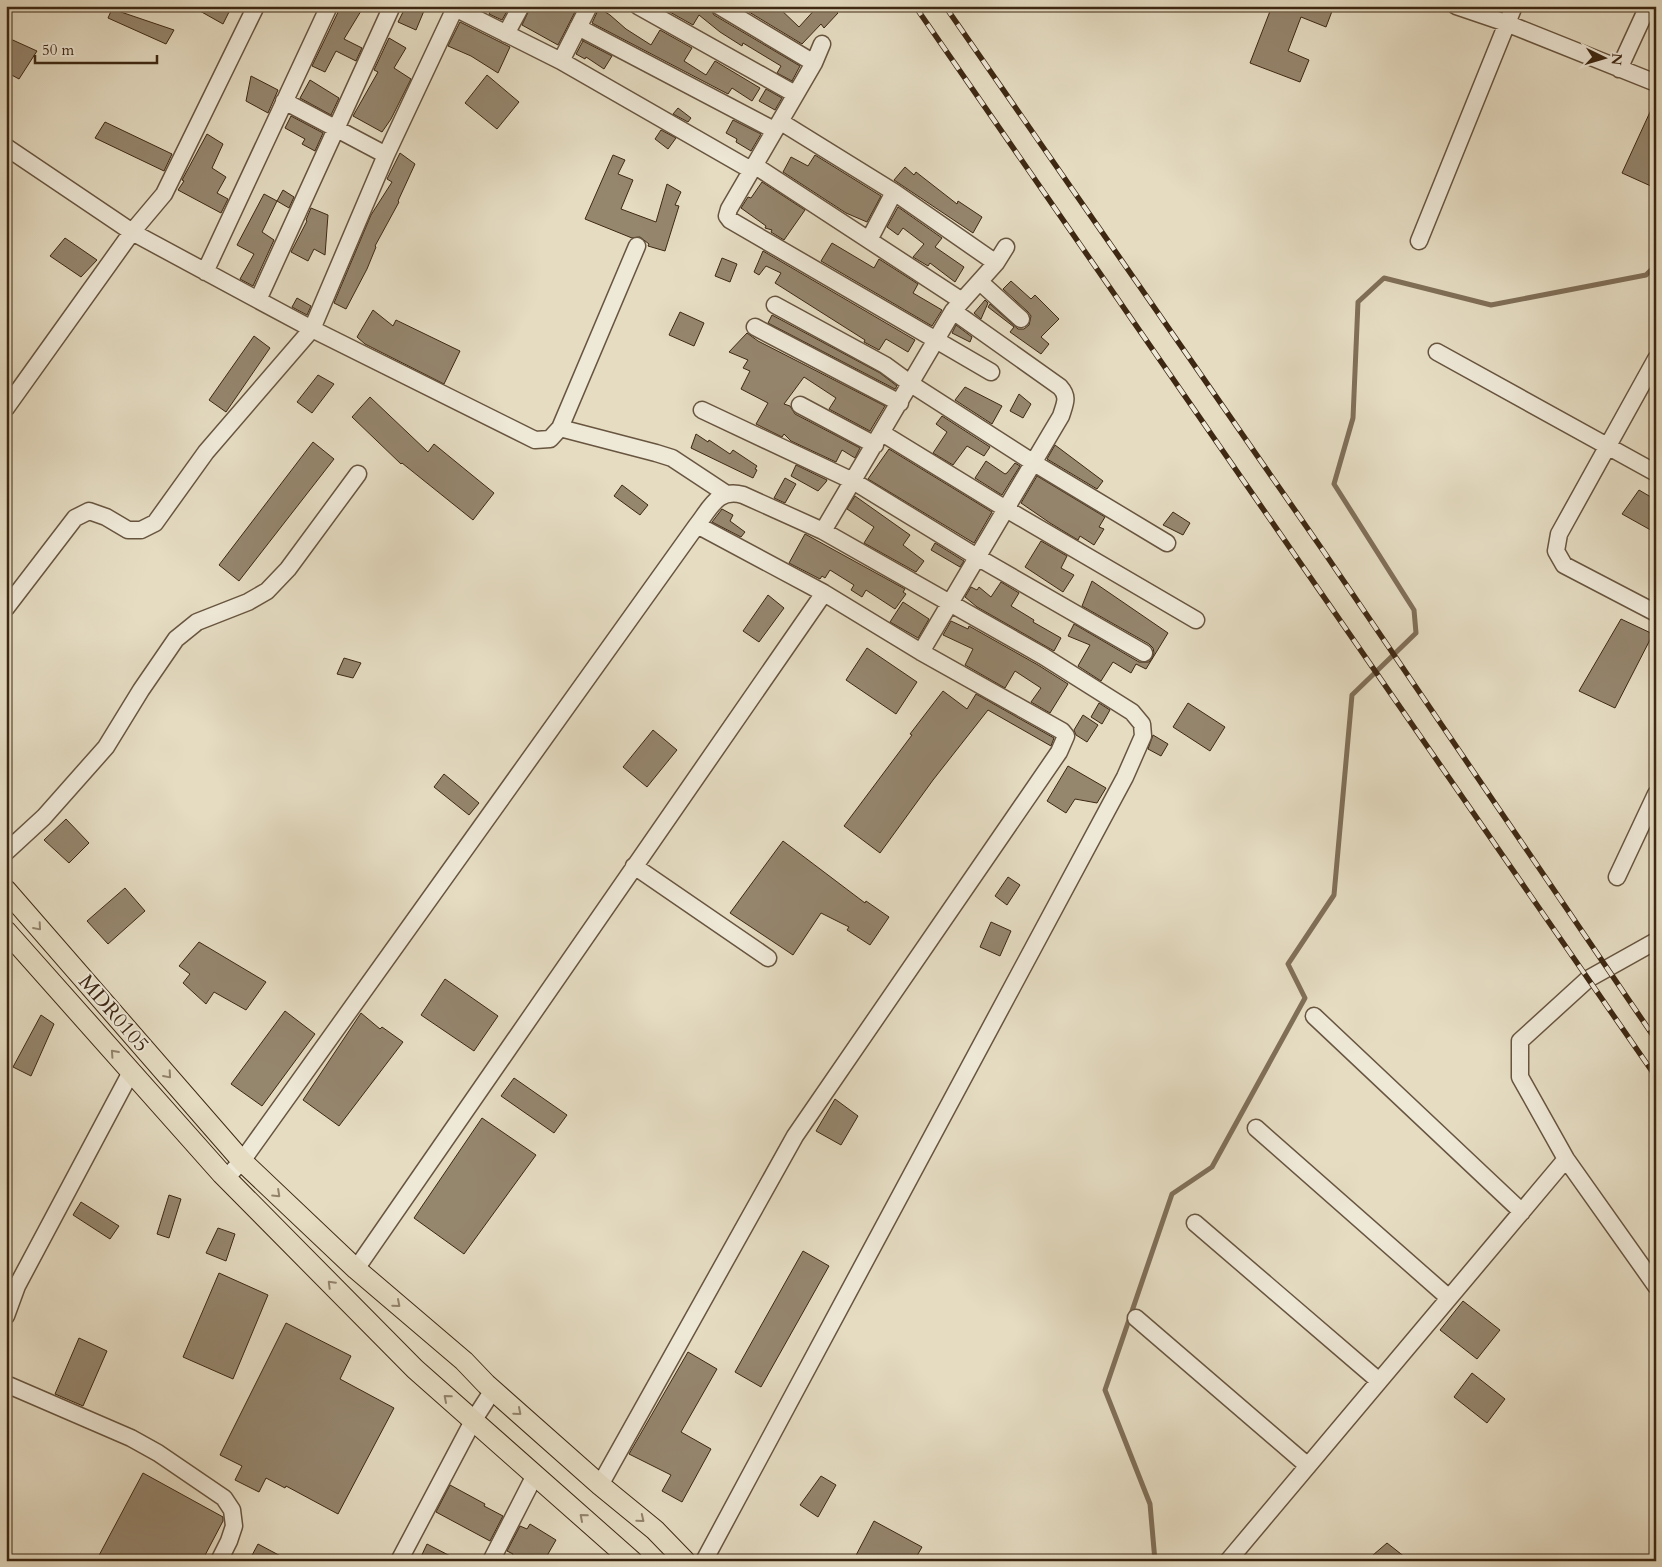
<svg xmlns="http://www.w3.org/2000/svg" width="1662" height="1567" font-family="Cardo,serif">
	<rect width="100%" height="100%" fill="#e5dcc2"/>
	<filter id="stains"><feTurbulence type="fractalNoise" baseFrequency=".004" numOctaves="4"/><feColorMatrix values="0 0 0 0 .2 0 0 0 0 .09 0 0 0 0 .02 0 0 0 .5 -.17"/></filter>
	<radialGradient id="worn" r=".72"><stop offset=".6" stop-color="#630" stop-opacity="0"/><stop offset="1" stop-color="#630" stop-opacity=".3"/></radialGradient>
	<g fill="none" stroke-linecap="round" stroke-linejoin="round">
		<path stroke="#806f58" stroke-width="5" d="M 1155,1561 L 1150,1504 L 1105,1390 L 1172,1194 L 1212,1167 L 1305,998 L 1288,964 L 1334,895 L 1352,695 L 1416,633 L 1414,610 L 1334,484 L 1353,418 L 1358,302 L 1384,278 L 1491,305 L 1646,275 L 1656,265"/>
	</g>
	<path fill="#95866e" stroke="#3e2813" d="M 191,6 L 222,6 L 230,10 L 223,24 Z
		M 341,6 L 364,6 L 344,39 L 362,48 L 356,61 L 336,51 L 325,72 L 312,66 Z
		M 406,6 L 426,6 L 416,30 L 398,22 Z
		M 493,6 L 510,6 L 502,20 L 489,14 Z
		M 531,6 L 578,6 L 558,45 L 522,25 Z
		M 659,6 L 709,6 L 714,15 L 800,66 L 792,81 L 777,73 L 781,66 L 743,43 L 742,46 L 720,32 L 699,15 L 693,25 Z
		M 754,6 L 777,6 L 799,27 L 818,6 L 831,6 L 838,13 L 824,28 L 821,24 L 802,44 L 749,12 Z
		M 1272,6 L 1334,6 L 1326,27 L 1301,17 L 1288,51 L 1309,60 L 1300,82 L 1250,63 Z
		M 599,8 L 610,15 L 626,29 L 651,45 L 660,30 L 692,48 L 684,61 L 706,75 L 715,61 L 760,88 L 752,101 L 732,88 L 728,94 L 592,23 Z
		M 112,9 L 174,30 L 166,44 L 108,18 Z
		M 460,22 L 510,47 L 498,73 L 471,56 L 448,46 Z
		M 6,37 L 37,51 L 19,79 L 6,72 Z
		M 389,38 L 406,48 L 394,68 L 411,79 L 391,119 L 382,132 L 353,116 L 378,72 L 374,70 Z
		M 583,41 L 612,56 L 604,69 L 586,57 L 585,59 L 576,54 Z
		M 487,75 L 519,102 L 497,129 L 465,103 Z
		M 251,76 L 278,90 L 268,113 L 246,101 Z
		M 310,80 L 339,98 L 331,115 L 300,98 Z
		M 766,89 L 782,98 L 775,110 L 759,101 Z
		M 1656,99 L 1656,180 L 1653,187 L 1622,173 Z
		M 678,108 L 691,118 L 688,122 L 673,114 Z
		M 291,116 L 323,133 L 315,151 L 302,144 L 305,139 L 285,128 Z
		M 733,120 L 761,134 L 751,151 L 736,142 L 737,139 L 726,133 Z
		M 105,122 L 172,154 L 164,171 L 95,138 Z
		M 661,130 L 676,138 L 668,149 L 655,139 Z
		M 207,134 L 223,144 L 212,168 L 226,177 L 217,193 L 228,199 L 221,213 L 178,190 L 184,181 L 182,180 Z
		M 400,153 L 415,164 L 398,201 L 399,202 L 375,246 L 376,247 L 367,269 L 346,309 L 334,303 L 371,215 L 392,182 L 387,179 Z
		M 613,155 L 625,160 L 618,174 L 633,180 L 621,209 L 656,222 L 667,184 L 681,192 L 675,205 L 679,206 L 665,251 L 648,246 L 649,244 L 640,237 L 632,238 L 585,219 Z
		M 815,155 L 881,196 L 867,222 L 846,213 L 783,172 L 791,157 L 808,166 Z
		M 905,167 L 914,175 L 916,172 L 957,204 L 958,201 L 982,217 L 973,233 L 894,180 Z
		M 762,182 L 805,210 L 784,240 L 771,232 L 772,230 L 765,228 L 766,226 L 741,208 L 748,197 L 751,198 Z
		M 283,190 L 294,197 L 289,208 L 277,201 Z
		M 264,194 L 277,201 L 262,232 L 274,240 L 253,286 L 240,279 L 254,254 L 237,245 Z
		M 898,207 L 942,238 L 935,247 L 964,267 L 955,282 L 930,263 L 928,266 L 913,257 L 924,244 L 903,228 L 898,235 L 887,227 Z
		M 311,208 L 328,215 L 325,255 L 314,249 L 308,261 L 291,252 L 307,221 L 306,220 Z
		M 65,238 L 97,260 L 81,277 L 50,256 Z
		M 832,243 L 874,268 L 879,259 L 918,284 L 913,293 L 942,310 L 932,326 L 821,261 Z
		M 763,251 L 915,340 L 908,352 L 886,339 L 879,350 L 864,342 L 865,340 L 775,283 L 781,273 L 766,266 L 759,275 L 754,272 Z
		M 722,258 L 737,264 L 730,282 L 715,276 Z
		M 1011,281 L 1031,299 L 1035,295 L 1059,319 L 1041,337 L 1049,344 L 1041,354 L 1010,332 L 1014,327 L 988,307 L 990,304 L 1018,329 L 1024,329 L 1029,325 L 1031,316 L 1028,312 L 1003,289 Z
		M 297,298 L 311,306 L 307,315 L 292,307 Z
		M 985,300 L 988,303 L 981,319 L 974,313 Z
		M 373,310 L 393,326 L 396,320 L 460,351 L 444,384 L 365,344 L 357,337 Z
		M 680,312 L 704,323 L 694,346 L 669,335 Z
		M 772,315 L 880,373 L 897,386 L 895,389 L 768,323 Z
		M 956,325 L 972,337 L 970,342 L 952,333 Z
		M 747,333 L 758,341 L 885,406 L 870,431 L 829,409 L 836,398 L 804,377 L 784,404 L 790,406 L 795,414 L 860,448 L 855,458 L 842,450 L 836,462 L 791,441 L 784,434 L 782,437 L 756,424 L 768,403 L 741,389 L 750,371 L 743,368 L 748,360 L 729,352 Z
		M 254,336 L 270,348 L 226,412 L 209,400 Z
		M 318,375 L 334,384 L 312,413 L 297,402 Z
		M 965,387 L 1002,406 L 992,424 L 955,400 Z
		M 1019,394 L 1031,404 L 1023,418 L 1010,411 Z
		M 370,397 L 428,452 L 434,444 L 494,493 L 473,520 L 402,463 L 401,464 L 352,417 Z
		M 942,416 L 990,447 L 984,456 L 967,446 L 953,465 L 933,453 L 947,432 L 936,424 Z
		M 696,434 L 708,442 L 709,440 L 730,454 L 733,450 L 757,466 L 755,469 L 757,470 L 753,478 L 691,448 Z
		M 313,442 L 334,459 L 239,581 L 219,565 Z
		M 1055,445 L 1103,481 L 1097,489 L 1047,459 Z
		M 889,449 L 992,512 L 974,543 L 868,479 Z
		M 986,461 L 1005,474 L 1007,473 L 1015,463 L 1020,466 L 1002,495 L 975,478 Z
		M 796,465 L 827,480 L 826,482 L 818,491 L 791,476 Z
		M 1037,476 L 1105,517 L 1099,527 L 1104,529 L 1094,545 L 1080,536 L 1078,540 L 1050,523 L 1021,503 Z
		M 785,478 L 796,484 L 785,503 L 774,498 Z
		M 622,485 L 648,505 L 640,515 L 614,496 Z
		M 1639,490 L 1656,500 L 1656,533 L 1622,514 Z
		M 855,496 L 910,535 L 903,545 L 924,561 L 916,572 L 864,543 L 874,527 L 847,509 Z
		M 722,509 L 733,515 L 730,521 L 745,532 L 741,537 L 712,522 Z
		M 1173,512 L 1190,523 L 1183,535 L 1163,525 Z
		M 805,534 L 905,589 L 903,592 L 906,594 L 895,609 L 866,590 L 862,597 L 851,590 L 854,585 L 830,570 L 825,578 L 822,576 L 820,579 L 789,563 Z
		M 1041,541 L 1067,556 L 1061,568 L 1074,575 L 1063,592 L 1025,567 Z
		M 935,543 L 964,561 L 960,567 L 931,550 Z
		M 1092,581 L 1168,633 L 1146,669 L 1136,664 L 1131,673 L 1113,662 L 1101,681 L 1078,666 L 1090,645 L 1068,636 L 1074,624 L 1139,662 L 1149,662 L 1152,658 L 1154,653 L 1153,648 L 1149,644 L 1082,606 Z
		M 1001,582 L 1019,593 L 1011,606 L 1034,620 L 1033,622 L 1061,638 L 1054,651 L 977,607 L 965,597 L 971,587 L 977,590 L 979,587 L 991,597 Z
		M 768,595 L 784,608 L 759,642 L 743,631 Z
		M 903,602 L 929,619 L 918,638 L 890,622 Z
		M 1621,619 L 1653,634 L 1615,708 L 1579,691 Z
		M 951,621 L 968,629 L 969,626 L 1038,665 L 1068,684 L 1050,713 L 1031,702 L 1041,688 L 1015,671 L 1005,688 L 965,665 L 973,649 L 943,635 Z
		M 867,648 L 917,682 L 896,714 L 846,680 Z
		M 344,658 L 361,663 L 353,678 L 337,674 Z
		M 943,691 L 967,709 L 976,694 L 1054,738 L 1051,746 L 988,710 L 933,780 L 880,853 L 844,826 L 912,735 L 910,734 Z
		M 1099,703 L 1110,710 L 1102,724 L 1091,717 Z
		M 1188,703 L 1225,727 L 1210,751 L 1173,727 Z
		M 1083,715 L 1098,725 L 1087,742 L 1076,735 L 1074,730 Z
		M 653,730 L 677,750 L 647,787 L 623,767 Z
		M 1153,735 L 1168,744 L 1161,756 L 1148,749 Z
		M 1068,766 L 1106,788 L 1097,803 L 1075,799 L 1066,813 L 1047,801 Z
		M 444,774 L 479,803 L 469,815 L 434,787 Z
		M 66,819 L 89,843 L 69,863 L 44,840 Z
		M 783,841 L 865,903 L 866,901 L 889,917 L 870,945 L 847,930 L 849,927 L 821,913 L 793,955 L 730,913 Z
		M 1008,877 L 1020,885 L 1007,905 L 995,896 Z
		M 125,888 L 145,911 L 108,944 L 87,921 Z
		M 991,922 L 1011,931 L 1000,956 L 980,947 Z
		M 199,942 L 266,982 L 246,1010 L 214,992 L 206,1004 L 183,983 L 190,974 L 179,966 Z
		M 445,979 L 498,1016 L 474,1051 L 421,1015 Z
		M 285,1011 L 315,1034 L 262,1106 L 231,1084 Z
		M 361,1013 L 380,1029 L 382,1027 L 403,1042 L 339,1126 L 303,1100 Z
		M 41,1015 L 54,1024 L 31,1076 L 13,1067 Z
		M 514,1078 L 567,1115 L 554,1133 L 501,1096 Z
		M 835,1099 L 858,1116 L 841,1145 L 816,1131 Z
		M 482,1118 L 536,1155 L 464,1254 L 414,1218 Z
		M 169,1195 L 181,1199 L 169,1238 L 157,1234 Z
		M 81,1202 L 119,1226 L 110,1239 L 73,1215 Z
		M 218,1228 L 235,1234 L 226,1261 L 206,1253 Z
		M 803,1251 L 829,1266 L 761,1387 L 735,1372 Z
		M 219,1273 L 268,1295 L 233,1379 L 183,1357 Z
		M 1463,1301 L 1500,1330 L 1477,1359 L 1440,1330 Z
		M 286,1323 L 351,1356 L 340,1379 L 394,1408 L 338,1514 L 286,1486 L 285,1488 L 266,1478 L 259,1492 L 235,1480 L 242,1466 L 220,1455 Z
		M 79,1338 L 107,1351 L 83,1406 L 55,1394 Z
		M 688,1352 L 717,1369 L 681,1432 L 711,1449 L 682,1502 L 662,1491 L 671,1475 L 629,1454 Z
		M 1472,1373 L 1505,1399 L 1487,1423 L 1454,1397 Z
		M 143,1473 L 223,1517 L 223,1521 L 202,1561 L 96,1561 Z
		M 821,1476 L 836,1485 L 818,1517 L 800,1505 Z
		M 450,1485 L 485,1504 L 484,1506 L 503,1516 L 490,1541 L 436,1512 Z
		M 874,1521 L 922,1547 L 914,1561 L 853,1561 Z
		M 530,1524 L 556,1540 L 544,1561 L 509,1561 L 513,1554 L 507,1551 L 520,1526 L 527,1529 Z
		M 1387,1543 L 1410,1561 L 1366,1561 Z
		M 258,1544 L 290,1561 L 249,1561 Z
		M 427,1544 L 460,1561 L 419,1561 Z"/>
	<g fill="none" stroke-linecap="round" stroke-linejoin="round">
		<g stroke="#68553f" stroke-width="19">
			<path id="minor" d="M 451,6 L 561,61 L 751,170
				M 456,6 L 386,155 L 312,329 L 535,440 L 550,439 L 560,428 L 637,246
				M 638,6 L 795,94
				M 719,6 L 814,63
				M 1456,6 L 1506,23 L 1656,83
				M 578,27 L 774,130
				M 506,34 L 521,6
				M 822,44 L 814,63 L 729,209 L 727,216 L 730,220 L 991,372
				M 561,61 L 589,6
				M 1619,69 L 1648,6
				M 284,101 L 386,155
				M 781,122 L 894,192 L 996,263
				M 6,147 L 132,232 L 258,300 L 392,6
				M 754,165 L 962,301
				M 869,240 L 894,192
				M 1419,241 L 1514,6
				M 205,272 L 329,6
				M 980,282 L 1021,319
				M 775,305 L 885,365 L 911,384 L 1034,463 L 1167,543
				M 755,327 L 900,403
				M 1437,352 L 1656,473
				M 1656,359 L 1559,534 L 1556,551 L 1564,565 L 1656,613
				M 800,405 L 875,445
				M 6,408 L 132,232 L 164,194 L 256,6
				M 702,410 L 853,481 L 977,557 L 1144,653
				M 560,428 L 656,453 L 672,458 L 725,493
				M 882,433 L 1006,509 L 1196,620
				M 697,525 C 711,507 718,488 743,495 L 823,531 L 1043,656 L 1132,712 L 1142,724 L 1143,736 L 1125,777 L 704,1561
				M 823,531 L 953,311 L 996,263 L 1006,247
				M 6,608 L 75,518 L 89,511 L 106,517 L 128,530 L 141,530 L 155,523 L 206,452 L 312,329 L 258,300
				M 921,652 L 1061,416 C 1065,403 1069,397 1060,387 L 953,311
				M 6,852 L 44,817 L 106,747 L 141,690 L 176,639 L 197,622 L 248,602 L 267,591 L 288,569 L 358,474
				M 634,866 L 768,958
				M 1617,877 L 1656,794
				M 1656,941 L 1588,979 L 1520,1041 L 1520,1077 L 1566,1159 L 1656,1286
				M 1314,1016 L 1522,1212
				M 1256,1128 L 1449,1298
				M 226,1178 L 242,1161 L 697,525 L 824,593 L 921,652 L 1062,731 L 1066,736 L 1059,752 L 795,1136 L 600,1485
				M 1195,1223 L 1379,1381
				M 356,1269 L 824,593
				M 6,1316 L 17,1286 L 131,1072
				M 1136,1318 L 1308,1466
				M 6,1384 L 131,1438 L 158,1453 L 224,1498 L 232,1510 L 234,1526 L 229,1541 L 219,1561
				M 399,1561 L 473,1421 L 493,1390
				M 491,1561 L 535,1475
				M 1228,1561 L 1566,1159"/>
		</g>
		<g stroke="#3e2813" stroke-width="22">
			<path id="major" d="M 6,890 L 242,1161 L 356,1269 L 464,1361 L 486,1384 L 600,1485 L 655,1530 L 685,1561
				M 6,931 L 222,1174 L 415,1369 L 632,1561"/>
		</g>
		<use href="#minor" stroke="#eee8d7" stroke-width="16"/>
		<use href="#major" stroke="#e5dcc2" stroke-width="20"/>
		<g stroke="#3e2813" stroke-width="5.5">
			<path id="rail" d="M 915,6 L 1656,1077
				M 945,6 L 1324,552 L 1656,1040"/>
		</g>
		<use href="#rail" stroke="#eee8d7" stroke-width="4" stroke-dasharray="11" stroke-linecap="butt"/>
	</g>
	<defs><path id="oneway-chevron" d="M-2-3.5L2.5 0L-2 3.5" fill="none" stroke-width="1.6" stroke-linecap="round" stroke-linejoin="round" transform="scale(1.25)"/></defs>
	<g stroke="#92826a">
		<use href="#oneway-chevron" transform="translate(38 927) rotate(49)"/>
		<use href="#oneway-chevron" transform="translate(114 1053) rotate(-132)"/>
		<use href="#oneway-chevron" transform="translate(168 1075) rotate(49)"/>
		<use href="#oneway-chevron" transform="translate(277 1194) rotate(43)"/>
		<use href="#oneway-chevron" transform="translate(331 1284) rotate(-135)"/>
		<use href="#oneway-chevron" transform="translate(397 1304) rotate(41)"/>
		<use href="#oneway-chevron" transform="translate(447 1398) rotate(-139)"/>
		<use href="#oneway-chevron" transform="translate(518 1412) rotate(41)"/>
		<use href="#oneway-chevron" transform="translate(583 1517) rotate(-139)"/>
		<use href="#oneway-chevron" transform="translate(641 1519) rotate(39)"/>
	</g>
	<g text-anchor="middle" stroke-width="4" stroke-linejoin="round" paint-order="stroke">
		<g font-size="21" fill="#3e2813" stroke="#eee8d7">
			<text transform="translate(114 1013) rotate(49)" y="7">MDR0105</text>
		</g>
	</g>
	<rect width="1662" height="1567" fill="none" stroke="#e5dcc2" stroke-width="25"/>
	<rect x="8" y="8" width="1647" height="1552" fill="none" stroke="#3e2813" stroke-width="2.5"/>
	<rect x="12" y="12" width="1637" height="1542" fill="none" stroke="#3e2813"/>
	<g transform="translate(1604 58) rotate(95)" stroke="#eee8d7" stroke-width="4" paint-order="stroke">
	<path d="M0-4L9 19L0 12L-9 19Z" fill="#3e2813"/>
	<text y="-8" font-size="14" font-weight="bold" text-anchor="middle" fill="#3e2813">N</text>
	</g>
	<path d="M35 55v8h122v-8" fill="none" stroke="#3e2813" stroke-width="2.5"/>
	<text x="42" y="55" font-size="15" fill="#3e2813" stroke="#eee8d7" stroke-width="4" paint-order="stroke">50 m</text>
	<rect width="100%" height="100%" filter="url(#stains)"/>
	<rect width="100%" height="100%" fill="url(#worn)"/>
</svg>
